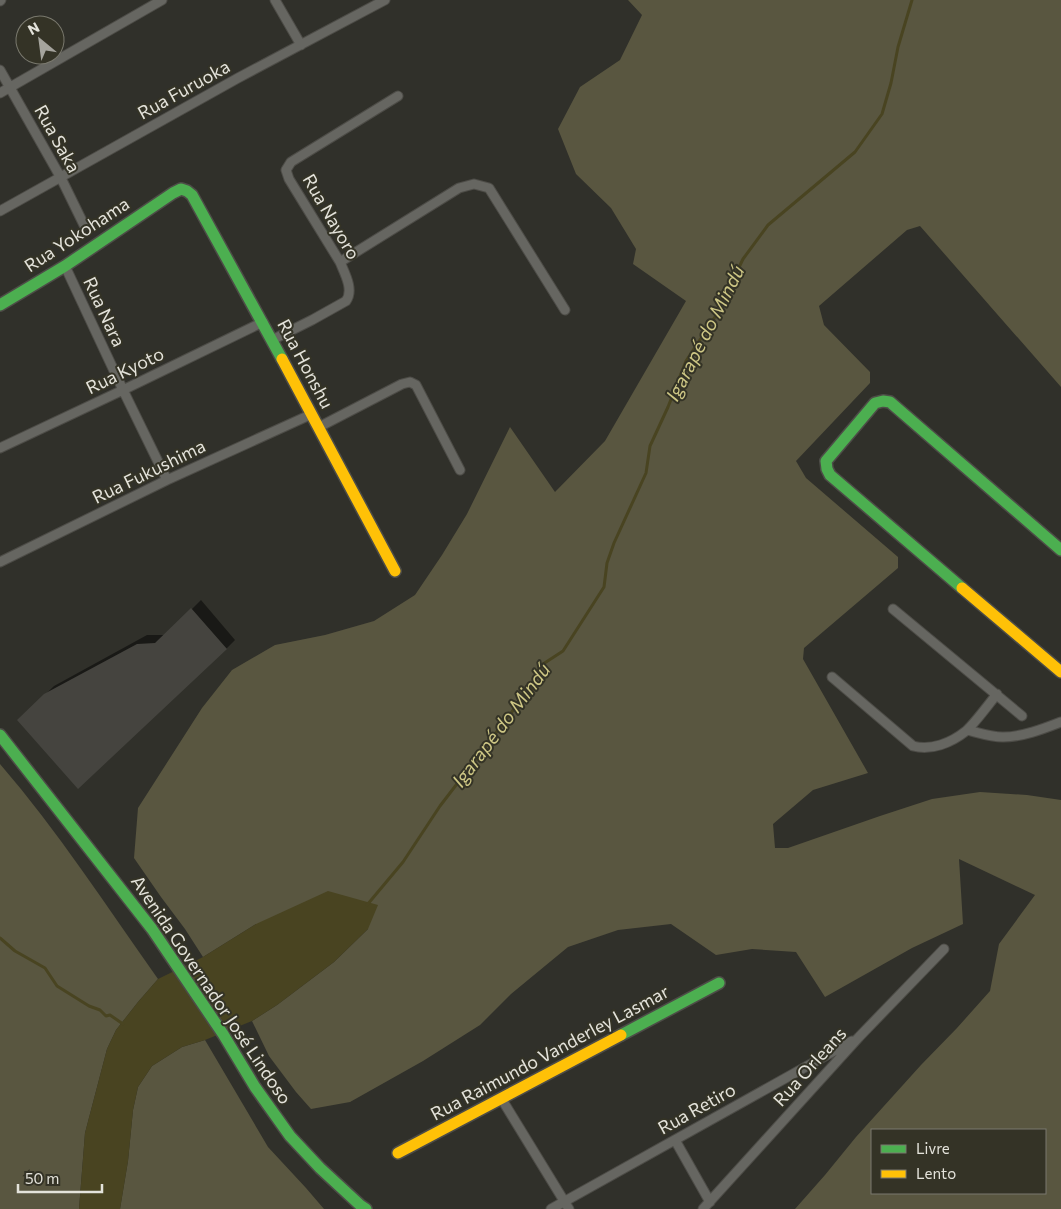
<svg xmlns="http://www.w3.org/2000/svg" width="1061" height="1209" font-family="Commissioner,sans-serif">
	<rect width="100%" height="100%" fill="#30302a"/>
	<path fill="#595640" fill-rule="evenodd" d="M 628,0 L 1061,0 L 1061,387 L 920,226 L 907,230 L 819,306 L 824,325 L 870,372 L 870,383 L 796,461 L 806,478 L 898,557 L 898,568 L 804,648 L 803,659 L 868,773 L 813,790 L 773,824 L 775,848 L 788,848 L 880,816 L 932,799 L 980,792 L 1027,795 L 1061,800 L 1061,1209 L 795,1209 L 825,1175 L 856,1137 L 921,1065 L 957,1028 L 990,991 L 999,944 L 1035,895 L 959,859 L 963,924 L 912,948 L 825,997 L 796,952 L 752,949 L 716,955 L 671,924 L 618,930 L 568,947 L 511,994 L 480,1025 L 423,1061 L 350,1102 L 311,1109 L 296,1092 L 269,1056 L 252,1021 L 277,1005 L 334,962 L 368,929 L 256,924 L 203,957 L 185,929 L 161,897 L 134,858 L 138,808 L 202,708 L 232,670 L 275,645 L 325,635 L 374,621 L 415,595 L 442,555 L 467,514 L 510,427 L 555,492 L 605,441 L 686,301 L 633,264 L 636,249 L 611,208 L 576,174 L 558,129 L 580,87 L 620,60 L 642,15 ZM 872,1130 L 1045,1130 L 1045,1193 L 872,1193 Z
		M 0,764 C 58,831 107,907 158,979 L 138,1002 L 116,1030 L 107,1049 L 85,1133 L 79,1209 L 0,1209 Z
		M 205,1040 L 268,1147 L 306,1188 L 324,1209 L 120,1209 L 128,1161 L 133,1110 L 138,1087 L 152,1066 L 182,1047 Z"/>
	<path fill="#494421" d="M 328,891 L 378,905 L 368,929 L 334,962 L 277,1005 L 252,1021 L 205,1040 L 182,1047 L 152,1066 L 138,1087 L 133,1110 L 128,1161 L 120,1209 L 79,1209 L 85,1133 L 107,1049 L 116,1030 L 138,1002 L 158,979 L 203,957 L 256,924 Z"/>
	<path fill="#0007" d="M 201,600 L 235,640 L 226,649 L 19,720 L 54,686 L 147,635 L 166,635 Z"/>
	<g fill="none" stroke-linecap="round" stroke-linejoin="round">
		<path stroke="#494421" stroke-width="3" d="M 367,905 L 403,862 L 440,806 L 473,763 L 514,709 L 532,690 L 540,666 L 563,651 L 604,587 L 607,563 L 614,543 L 646,473 L 650,446 L 668,407 L 686,361 L 715,317 L 743,259 L 768,225 L 855,152 L 882,114 L 891,83 L 898,47 L 912,0
			M 0,938 L 15,951 L 45,968 L 57,986 L 89,1006 L 100,1010 L 106,1016 L 110,1015 L 123,1024"/>
	</g>
	<path fill="#45443f" d="M 191,608 L 227,649 L 78,789 L 17,720 L 44,694 L 137,644 L 155,643 Z"/>
	<g fill="none" stroke-linecap="round" stroke-linejoin="round">
		<g stroke="#4d4c47" stroke-width="11">
			<path id="street" d="M 275,0 L 301,45
				M 0,1 L 1,0
				M 0,70 L 61,178 L 84,225
				M 0,93 L 162,0
				M 0,211 L 238,78 L 385,0
				M 340,262 L 459,188 L 474,184 L 489,188 L 565,310
				M 65,266 L 123,390 L 167,480
				M 272,340 L 312,320 L 346,301 C 354,290 345,274 340,262 L 289,179 L 286,170 L 291,162 L 398,96
				M 319,427 L 402,384 L 410,382 L 416,385 L 460,470
				M 0,448 L 123,390 L 263,322
				M 0,562 L 167,480 L 312,414
				M 893,609 L 1022,716
				M 832,677 L 913,746 C 931,751 951,743 966,731 C 975,723 988,705 997,694
				M 967,730 C 979,733 991,737 1003,737 C 1022,737 1043,729 1061,722
				M 501,1098 L 569,1209
				M 675,1140 L 710,1202
				M 551,1209 L 852,1041
				M 703,1209 L 859,1037 L 944,949"/>
		</g>
		<g stroke="#4d4c47" stroke-width="14">
			<path id="fast" d="M 0,305 L 65,266 L 173,193 L 181,189 L 187,191 L 192,195 L 282,359
				M 962,588 L 830,475 L 827,469 L 826,461 L 875,403 L 883,401 L 890,402 L 1061,550
				M 0,735 L 152,929 L 223,1034 L 255,1087 L 290,1136 L 320,1168 L 360,1205 L 366,1209
				M 621,1035 L 719,983"/>
		</g>
		<g stroke="#4d4c47" stroke-width="14">
			<path id="slow" d="M 282,359 L 395,571
				M 962,588 L 1061,672
				M 398,1153 L 621,1035"/>
		</g>
		<use href="#street" stroke="#666661" stroke-width="9"/>
		<use href="#fast" stroke="#4caf50" stroke-width="11"/>
		<use href="#slow" stroke="#ffc107" stroke-width="11"/>
	</g>
	<g text-anchor="middle" stroke-width="4" stroke-linejoin="round" paint-order="stroke">
		<g font-size="18" fill="#e4e3db" stroke="#343326">
			<text transform="translate(184 90) rotate(-29)" y="6">Rua Furuoka</text>
			<text transform="translate(57 139) rotate(61)" y="6">Rua Saka</text>
			<text transform="translate(331 217) rotate(60)" y="6">Rua Nayoro</text>
			<text transform="translate(77 235) rotate(-33)" y="6">Rua Yokohama</text>
			<text transform="translate(104 312) rotate(65)" y="6">Rua Nara</text>
			<text transform="translate(305 364) rotate(62)" y="6">Rua Honshu</text>
			<text transform="translate(125 371) rotate(-26)" y="6">Rua Kyoto</text>
			<text transform="translate(149 472) rotate(-26)" y="6">Rua Fukushima</text>
			<text transform="translate(211 990) rotate(56)" y="6">Avenida Governador José Lindoso</text>
			<text transform="translate(550 1053) rotate(-28)" y="6">Rua Raimundo Vanderley Lasmar</text>
			<text transform="translate(810 1067) rotate(-48)" y="6">Rua Orleans</text>
			<text transform="translate(697 1109) rotate(-29)" y="6">Rua Retiro</text>
		</g>
		<g font-size="19" font-style="italic" fill="#cec785" stroke="#343326">
			<text transform="translate(705 333) rotate(-63)" y="7">Igarapé do Mindú</text>
			<text transform="translate(501 725) rotate(-53)" y="7">Igarapé do Mindú</text>
		</g>
	</g>
	<rect x="871" y="1129" width="175" height="65" fill="#343326" stroke="#7a796e"/>
	<rect x="881" y="1145" width="25" height="8" fill="#4caf50" stroke="#7a796e"/>
	<text x="916" y="1154" font-size="15" fill="#e4e3db">Livre</text>
	<rect x="881" y="1170" width="25" height="8" fill="#ffc107" stroke="#7a796e"/>
	<text x="916" y="1179" font-size="15" fill="#e4e3db">Lento</text>
	<g transform="translate(40 40) rotate(331)"><circle r="24" fill="#343326" stroke="#7a796e"/>
	<path d="M0-4L9 19L0 12L-9 19Z" fill="#a5a49d"/>
	<text y="-8" font-size="14" font-weight="bold" text-anchor="middle" fill="#e4e3db">N</text>
	</g>
	<path d="M18 1184v8h84v-8" fill="none" stroke="#e4e3db" stroke-width="2.5"/>
	<text x="25" y="1184" font-size="15" fill="#e4e3db" stroke="#343326" stroke-width="4" paint-order="stroke">50 m</text>
</svg>
